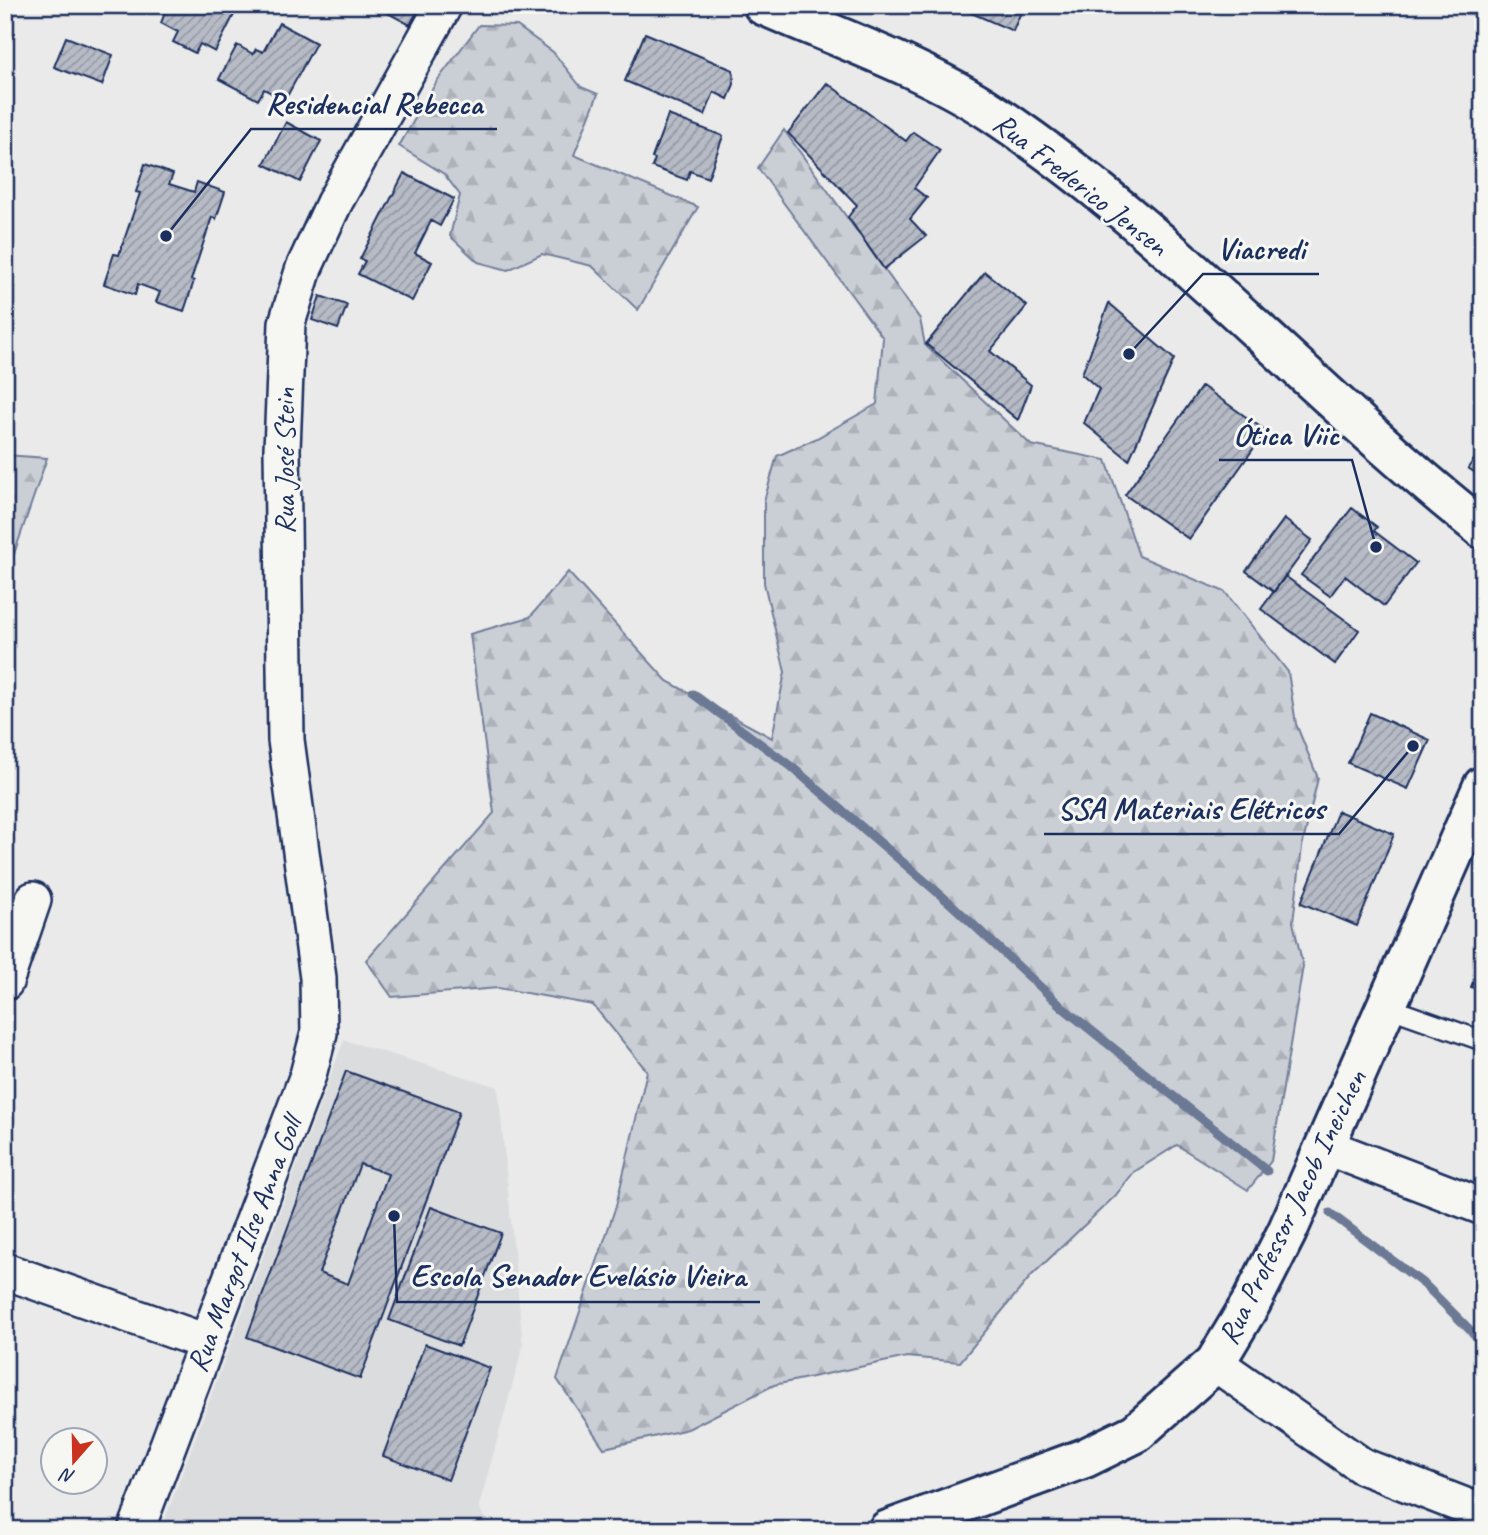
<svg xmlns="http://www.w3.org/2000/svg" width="1488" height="1535" font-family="Caveat,sans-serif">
	<defs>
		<pattern id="forest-firs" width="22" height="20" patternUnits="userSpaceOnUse" patternTransform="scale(1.75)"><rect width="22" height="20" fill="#caced5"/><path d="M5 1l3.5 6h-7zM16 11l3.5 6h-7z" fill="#adb1b9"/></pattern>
		<pattern id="building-hatch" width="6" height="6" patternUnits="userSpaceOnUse" patternTransform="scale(1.75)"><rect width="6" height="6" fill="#b6bbc6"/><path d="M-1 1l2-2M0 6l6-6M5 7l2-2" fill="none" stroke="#9398a4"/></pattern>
	</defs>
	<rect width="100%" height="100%" fill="#e9eae9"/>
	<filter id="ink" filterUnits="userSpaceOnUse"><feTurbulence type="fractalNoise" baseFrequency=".0143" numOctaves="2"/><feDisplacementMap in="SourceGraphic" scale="14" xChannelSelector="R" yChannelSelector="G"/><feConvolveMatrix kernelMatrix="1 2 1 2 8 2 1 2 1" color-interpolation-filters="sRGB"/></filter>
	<g filter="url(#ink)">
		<path fill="#dadcde" d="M 344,1040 L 498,1087 L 523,1346 L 479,1506 L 489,1530 L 161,1530 Z"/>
		<path fill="url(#forest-firs)" stroke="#727e9a" stroke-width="2" d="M 479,25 L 517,26 L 553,52 L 581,87 L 598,94 L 574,155 L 698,207 L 638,310 L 592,266 L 542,254 L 508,270 L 478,262 L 450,236 L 460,195 L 444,174 L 399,146 L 437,81 Z
			M 784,130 L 920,319 L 925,345 L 1031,445 L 1106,460 L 1139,556 L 1225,592 L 1288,672 L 1296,724 L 1318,778 L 1302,847 L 1293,922 L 1303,966 L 1271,1161 L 1248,1190 L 1177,1145 L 1134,1172 L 1115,1196 L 1031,1276 L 960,1362 L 907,1357 L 774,1385 L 688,1429 L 604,1448 L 557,1379 L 616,1206 L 647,1071 L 593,1005 L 498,988 L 392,997 L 366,960 L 494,813 L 470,634 L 530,617 L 568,572 L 667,681 L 772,738 L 785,672 L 764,583 L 764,501 L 777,456 L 815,439 L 877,404 L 883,338 L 758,168 Z
			M 5,455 L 47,458 L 5,580 Z"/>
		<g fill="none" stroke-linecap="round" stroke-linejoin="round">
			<path stroke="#6c7995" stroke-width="9" d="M 693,694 L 792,767 L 950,903 L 1062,1007 L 1267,1171
				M 1330,1213 L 1425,1285 L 1483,1343"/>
		</g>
		<path fill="url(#building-hatch)" stroke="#1b2f5e" stroke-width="2" fill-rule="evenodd" d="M 168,5 L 239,5 L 215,52 L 200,44 L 195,53 L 173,42 L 178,32 L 161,23 Z
			M 373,5 L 421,5 L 410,25 Z
			M 953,5 L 1024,5 L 1013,31 Z
			M 279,23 L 316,43 L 285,100 L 264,89 L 258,100 L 219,79 L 237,45 L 253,54 L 256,49 L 263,52 Z
			M 645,33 L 733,70 L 734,84 L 728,99 L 714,92 L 705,115 L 625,81 Z
			M 66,37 L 113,55 L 102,85 L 54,67 Z
			M 827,83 L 906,141 L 913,132 L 940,150 L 914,188 L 927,198 L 910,219 L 926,236 L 884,269 L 848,217 L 857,205 L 788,133 Z
			M 668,115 L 723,136 L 708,178 L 690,171 L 687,180 L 652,167 L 655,159 L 652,158 Z
			M 286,122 L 321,141 L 300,182 L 264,164 Z
			M 145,164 L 173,174 L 169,184 L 194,192 L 197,182 L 225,192 L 216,219 L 212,217 L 191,280 L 194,281 L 184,311 L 156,302 L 160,292 L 138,284 L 135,295 L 104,284 L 114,254 L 119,255 L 140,193 L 136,192 Z
			M 404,173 L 454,199 L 440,226 L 431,221 L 415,253 L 432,262 L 412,301 L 358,274 L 365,261 L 360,259 Z
			M 985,272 L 1027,306 L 990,351 L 1031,385 L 1018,420 L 926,344 Z
			M 320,296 L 347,305 L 338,329 L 312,320 Z
			M 1109,303 L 1174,359 L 1129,460 L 1084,423 L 1099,389 L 1082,374 Z
			M 1202,386 L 1266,431 L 1189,539 L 1125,495 Z
			M 1483,447 L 1483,478 L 1468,468 Z
			M 1352,508 L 1377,527 L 1374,531 L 1416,563 L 1384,606 L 1345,576 L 1330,596 L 1301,575 Z
			M 1284,519 L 1312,540 L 1274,592 L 1246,571 Z
			M 1285,576 L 1359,630 L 1335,664 L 1261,609 Z
			M 1370,713 L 1430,740 L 1408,789 L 1348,763 Z
			M 1338,811 L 1394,834 L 1357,926 L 1301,903 Z
			M 1483,958 L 1483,992 L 1471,987 Z
			M 346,1071 L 459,1112 L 360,1379 L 247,1337 ZM 360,1164 L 388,1174 L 348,1284 L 319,1273 Z
			M 431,1207 L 501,1233 L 459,1346 L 389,1320 Z
			M 425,1344 L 490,1368 L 448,1480 L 383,1456 Z"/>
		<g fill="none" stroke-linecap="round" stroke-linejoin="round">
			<g stroke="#1b2f5e" stroke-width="23">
				<path id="lane" d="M 1387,1007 L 1483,1041"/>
			</g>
			<g stroke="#1b2f5e" stroke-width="40">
				<path id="street" d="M 5,982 L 33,900
					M 1324,1146 L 1483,1207
					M 5,1271 L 206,1342
					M 1215,1363 L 1362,1466 L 1483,1513
					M 136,1530 L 308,1075 L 319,1033 L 318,978 L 286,740 L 282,449 L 287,323 L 304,268 L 334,203 L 444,5"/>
			</g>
			<g stroke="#1b2f5e" stroke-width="44">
				<path id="secondary" d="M 763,5 C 836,37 927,69 993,113 C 1172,232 1314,396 1483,529
					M 888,1530 L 1085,1458 L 1136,1433 L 1215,1363 L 1251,1303 L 1287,1232 L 1483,786"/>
			</g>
			<use href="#lane" stroke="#f6f6f2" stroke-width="18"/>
			<use href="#street" stroke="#f6f6f2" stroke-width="35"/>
			<use href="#secondary" stroke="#f6f6f2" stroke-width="38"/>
		</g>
	</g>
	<g text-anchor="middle" stroke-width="6" stroke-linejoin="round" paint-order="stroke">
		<g font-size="30" fill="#1b2f5e" stroke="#f6f6f2">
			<text transform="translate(1081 184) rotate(38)" y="10">Rua Frederico Jensen</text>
			<text transform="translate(284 461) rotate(-90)" y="10">Rua José Stein</text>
			<text transform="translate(1292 1207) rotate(-64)" y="10">Rua Professor Jacob Ineichen</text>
			<text transform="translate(244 1244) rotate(-69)" y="10">Rua Margot Ilse Anna Goll</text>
		</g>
	</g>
	<path fill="none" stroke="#1b2f5e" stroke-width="2.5" d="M166 236L251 129H497M1129 354L1203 274H1319M1376 547L1352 460H1219M1413 746L1339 834H1044M394 1216L397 1302H760"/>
	<g fill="#1b2f5e" stroke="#f6f6f2" stroke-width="2.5">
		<circle cx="166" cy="236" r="7"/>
		<circle cx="1129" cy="354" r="7"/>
		<circle cx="1376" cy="547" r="7"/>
		<circle cx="1413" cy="746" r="7"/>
		<circle cx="394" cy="1216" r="7"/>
	</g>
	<g font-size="32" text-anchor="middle" font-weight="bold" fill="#1b2f5e" stroke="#f6f6f2" stroke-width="6" stroke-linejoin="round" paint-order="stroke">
		<text x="374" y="114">Residencial Rebecca</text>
		<text x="1261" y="259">Viacredi</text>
		<text x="1286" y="445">Ótica Viic</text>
		<text x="1191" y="819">SSA Materiais Elétricos</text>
		<text x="578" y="1286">Escola Senador Evelásio Vieira</text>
	</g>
	<rect width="1488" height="1535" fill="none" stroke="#f6f6f2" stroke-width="28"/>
	<rect x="14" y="14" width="1460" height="1507" fill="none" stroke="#1b2f5e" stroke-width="2.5" filter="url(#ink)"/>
	<g transform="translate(74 1461) rotate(200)"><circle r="33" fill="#f6f6f2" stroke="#9ea6b7" stroke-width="2"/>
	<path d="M0-5L12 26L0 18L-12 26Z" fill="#c8321e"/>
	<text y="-10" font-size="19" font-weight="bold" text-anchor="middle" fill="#1b2f5e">N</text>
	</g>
</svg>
